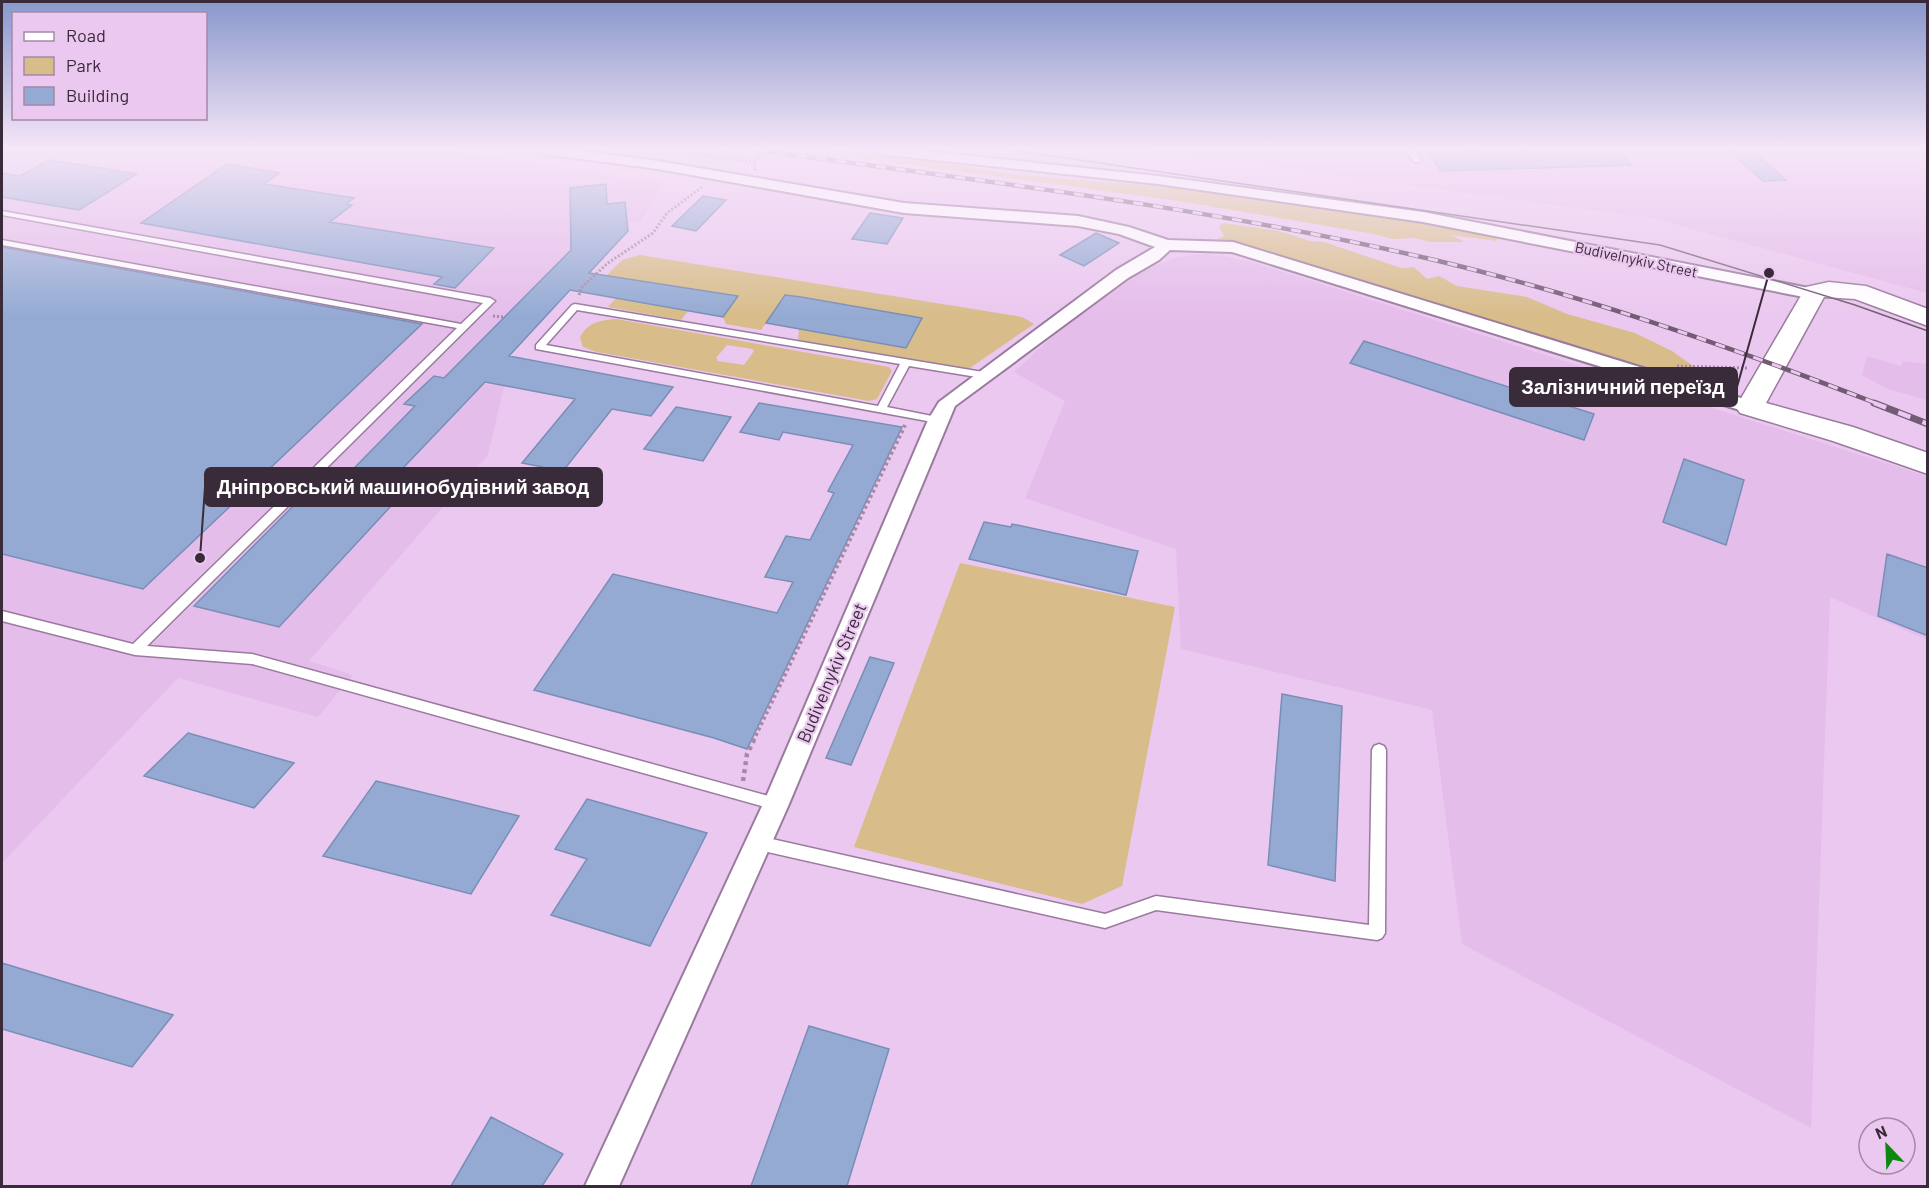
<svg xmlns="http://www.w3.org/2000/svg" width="1929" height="1188" font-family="Barlow,sans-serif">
	<rect width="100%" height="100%" fill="#ebc8ef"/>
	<path fill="#e5bdea" d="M 2,150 L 449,150 L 663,183 L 641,222 L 630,221 L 560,294 L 565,295 L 483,384 L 504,386 L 488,455 L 309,661 L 353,675 L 318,717 L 178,678 L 2,863 Z
		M 1139,150 L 1927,150 L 1927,293 L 1652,218 Z
		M 1198,254 L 1224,256 L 1252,262 L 1927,476 L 1927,640 L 1830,597 L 1811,1128 L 1462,944 L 1432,710 L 1181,649 L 1176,549 L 1025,498 L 1065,401 L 1014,372 L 1090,302 L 1131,275 L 1174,258 Z
		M 1867,356 L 1901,366 L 1903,361 L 1927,364 L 1927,400 L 1885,388 L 1862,375 Z"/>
	<path fill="#d8bd8a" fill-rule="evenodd" d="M 832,150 L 921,159 L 1012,174 L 1211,191 L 1230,196 L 1425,221 L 1497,236 L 1497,241 L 1450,235 L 1465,242 L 1429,242 L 1415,238 L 1392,239 L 1374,234 L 1172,200 L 875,160 L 834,152 Z
		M 1224,223 L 1279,231 L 1310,241 L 1324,242 L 1401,268 L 1414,267 L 1427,279 L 1439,276 L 1457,286 L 1527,297 L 1567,314 L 1635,333 L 1672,351 L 1713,380 C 1680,390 1641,370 1610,358 C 1602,355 1594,355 1587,353 C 1577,350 1571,346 1560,345 L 1317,266 L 1219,242 L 1218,239 L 1224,236 L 1219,226 Z
		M 640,255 L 1022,317 L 1034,324 L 967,370 L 798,340 L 799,329 L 766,323 L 761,330 L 726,324 L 723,317 L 738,296 L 606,276 L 622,260 Z
		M 616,298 L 689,310 L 681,320 L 608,307 Z
		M 616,319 L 889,367 L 892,371 L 877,399 L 869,401 L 597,352 L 583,347 L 580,338 C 586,323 601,320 616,319 ZM 727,345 L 752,349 L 754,351 L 744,365 L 718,361 L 716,358 Z
		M 960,563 L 1175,607 L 1122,886 L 1082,904 L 854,847 Z"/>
	<path fill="#94aad3" stroke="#788eb6" stroke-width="1.5" d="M 1517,150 L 1617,150 L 1632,165 L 1441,171 L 1428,152 Z
		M 1728,150 L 1751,150 L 1786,180 L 1763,181 Z
		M 49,160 L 137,174 L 79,210 L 2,197 L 2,173 L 20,176 Z
		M 227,164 L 280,173 L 264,184 L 354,198 L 346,204 L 352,205 L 330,222 L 494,248 L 455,288 L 434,284 L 442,277 L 141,223 Z
		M 606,184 L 607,204 L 625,202 L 628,231 L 589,273 L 738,296 L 723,317 L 570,290 L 509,356 L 673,387 L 651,416 L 612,409 L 563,471 L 522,463 L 575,399 L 485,382 L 384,488 L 404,492 L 279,627 L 194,606 L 297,502 L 317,506 L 415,406 L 404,404 L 434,376 L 444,378 L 571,250 L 570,188 Z
		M 703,196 L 726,200 L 696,231 L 672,226 Z
		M 870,213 L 903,218 L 887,244 L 852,239 Z
		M 1096,233 L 1119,243 L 1084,266 L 1060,255 Z
		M 2,247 L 422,324 L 143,589 L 2,554 Z
		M 785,295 L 801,297 L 922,318 L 906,348 L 766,323 Z
		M 1364,341 L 1594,414 L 1584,440 L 1350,363 Z
		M 759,403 L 902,427 L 747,749 L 714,738 L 534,690 L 613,574 L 777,613 L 793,582 L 765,577 L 786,536 L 810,540 L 834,493 L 828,491 L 853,445 L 783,432 L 779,440 L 740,432 Z
		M 676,407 L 731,417 L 703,461 L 644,449 Z
		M 1684,459 L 1744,480 L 1726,545 L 1663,522 Z
		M 984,522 L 1011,527 L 1012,524 L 1138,551 L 1126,595 L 969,559 Z
		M 1887,554 L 1928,568 L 1928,636 L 1878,616 Z
		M 870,657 L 894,663 L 851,765 L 826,758 Z
		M 1282,694 L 1342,706 L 1335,881 L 1268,865 Z
		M 188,733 L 294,763 L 254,808 L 144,776 Z
		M 376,781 L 519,816 L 471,894 L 323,856 Z
		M 587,799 L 707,833 L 650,946 L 551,915 L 587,859 L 555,849 Z
		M 2,963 L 173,1015 L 132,1067 L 2,1029 Z
		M 809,1026 L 889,1049 L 847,1186 L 751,1186 Z
		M 491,1117 L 563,1154 L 542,1186 L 451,1186 Z"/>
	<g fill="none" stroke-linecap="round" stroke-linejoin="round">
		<g stroke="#9a7a9e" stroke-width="3">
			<path id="lane" d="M 1406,150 L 1414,150 L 1421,160 L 1420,162 L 1414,162 Z
				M 2,211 L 490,298 L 495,301 L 147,646 L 252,654 L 776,798 L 781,800 L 783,804 L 781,808 L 776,810 L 252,664 L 135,655 L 2,621 L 2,611 L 133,644 L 457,328 L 2,245 L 2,240 L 461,324 L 483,303 L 2,215 Z
				M 575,304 L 983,372 L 988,375 L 983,378 L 909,366 L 887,407 L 942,418 L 943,420 L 942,422 L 938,423 L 536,349 L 536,345 L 572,305 ZM 577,310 L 900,364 L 878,406 L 546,345 Z
				M 1379,744 L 1384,746 L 1386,750 L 1385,933 L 1382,938 L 1377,940 L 1156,910 L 1105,928 L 759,850 L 754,848 L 752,843 L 754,838 L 759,836 L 1105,914 L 1156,896 L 1369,925 L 1372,750 L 1374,746 Z"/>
		</g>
		<g stroke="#9a7a9e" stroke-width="4">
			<path id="street" d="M 538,150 L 575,150 L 658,161 L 904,203 L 1078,216 L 1129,227 L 1168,240 L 1233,242 L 1757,403 L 1760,407 L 1757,411 L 1743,411 L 1232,252 L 1170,250 L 1159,260 L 1128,278 L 955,406 L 789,804 L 619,1186 L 585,1186 L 763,804 L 928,420 L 939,402 L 1116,270 L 1155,247 L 1119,234 L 1078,226 L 904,213 L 658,169 L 545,154 Z
				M 872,150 L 916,150 L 1158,176 L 1423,212 L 1814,289 L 1822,294 L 1814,299 L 1423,222 L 1158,184 L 879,154 Z"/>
		</g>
		<g stroke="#9a7a9e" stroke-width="3">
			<path id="secondary" d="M 1829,282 L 1866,286 L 1928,309 L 1928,326 L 1855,299 L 1824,297 L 1766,403 L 1853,427 L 1928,453 L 1928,474 L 1833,441 L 1740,413 L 1736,407 L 1806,287 Z"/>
		</g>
		<path stroke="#a48aa7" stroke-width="3" stroke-dasharray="2 2" stroke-linecap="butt" d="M 692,158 L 694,154 L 754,162
			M 722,158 L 729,150
			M 755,170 L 754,162 L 761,156
			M 579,295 L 581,288 L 608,263 L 653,233 L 667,213 L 702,187
			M 493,316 L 503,317
			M 1677,366 L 1747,368"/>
		<path stroke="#a48aa7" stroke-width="4" stroke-dasharray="3 3" stroke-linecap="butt" d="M 753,741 L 905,425"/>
		<path stroke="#a48aa7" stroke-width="4.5" stroke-dasharray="4 4" stroke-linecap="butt" d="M 743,781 L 747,754 L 754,740"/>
		<use href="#lane" fill="#fff" fill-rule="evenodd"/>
		<use href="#street" fill="#fff" fill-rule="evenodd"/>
		<use href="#secondary" fill="#fff" fill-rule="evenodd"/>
		<path stroke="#715c73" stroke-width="1.5" d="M 1011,150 L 1660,245 L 1855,305 L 1928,331"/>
		<g stroke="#715c73" stroke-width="4.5">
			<path id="rail-far1" d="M 757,150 C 981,181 1206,207 1426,258 C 1580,294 1731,347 1878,404"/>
		</g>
		<g stroke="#715c73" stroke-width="7">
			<path id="rail" d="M 1874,403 L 1928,424"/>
		</g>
		<use href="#rail-far1" stroke="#ebc8ef" stroke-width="3" stroke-dasharray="10" stroke-linecap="butt"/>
		<use href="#rail" stroke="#ebc8ef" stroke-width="4.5" stroke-dasharray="13" stroke-linecap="butt"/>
	</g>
	<linearGradient id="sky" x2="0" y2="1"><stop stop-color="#8897cb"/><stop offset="0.47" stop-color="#f6e6f8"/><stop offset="1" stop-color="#f6e6f8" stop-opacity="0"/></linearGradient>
	<rect width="1929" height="316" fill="url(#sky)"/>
	<g text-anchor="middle" stroke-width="4.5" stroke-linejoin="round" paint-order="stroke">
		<g font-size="15" fill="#392b3a" stroke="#ebc8ef">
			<text transform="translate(1636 260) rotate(12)" y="5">Budivelnykiv Street</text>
		</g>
		<g font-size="18" fill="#392b3a" stroke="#ebc8ef">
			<text transform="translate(832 673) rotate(-67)" y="6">Budivelnykiv Street</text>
		</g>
	</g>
	<path fill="none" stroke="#392b3a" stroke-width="2" d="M1769 273L1737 387M200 558L205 487"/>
	<g fill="#392b3a" stroke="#ebc8ef" stroke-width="2">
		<circle cx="1769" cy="273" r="6"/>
		<circle cx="200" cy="558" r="6"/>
	</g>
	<g fill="#392b3a" stroke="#392b3a" stroke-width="2">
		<rect x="1510" y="368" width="227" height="38" rx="6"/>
		<rect x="205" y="468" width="397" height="38" rx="6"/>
	</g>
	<g font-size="20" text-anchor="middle" font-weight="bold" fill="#fff">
		<text x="1623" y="394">Залізничний переїзд</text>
		<text x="403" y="494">Дніпровський машинобудівний завод</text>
	</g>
	<rect width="1929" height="1188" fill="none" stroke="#392b3a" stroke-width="6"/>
	<rect x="12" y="12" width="195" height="108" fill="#ebc8ef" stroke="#a489a7" stroke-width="1.5"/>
	<rect x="24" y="32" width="30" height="9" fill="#ffffff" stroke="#a489a7" stroke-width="1.5"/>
	<text x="66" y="42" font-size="18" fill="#392b3a">Road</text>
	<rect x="24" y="57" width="30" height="18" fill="#d8bd8a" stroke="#a489a7" stroke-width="1.5"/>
	<text x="66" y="72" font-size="18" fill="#392b3a">Park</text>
	<rect x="24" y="87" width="30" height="18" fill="#94aad3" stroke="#a489a7" stroke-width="1.5"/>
	<text x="66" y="102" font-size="18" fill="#392b3a">Building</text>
	<g transform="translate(1887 1146) rotate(337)"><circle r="28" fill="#ebc8ef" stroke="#a489a7" stroke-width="1.5"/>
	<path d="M0-4.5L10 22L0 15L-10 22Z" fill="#0b880d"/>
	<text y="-9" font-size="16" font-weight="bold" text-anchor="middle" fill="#392b3a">N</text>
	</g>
</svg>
